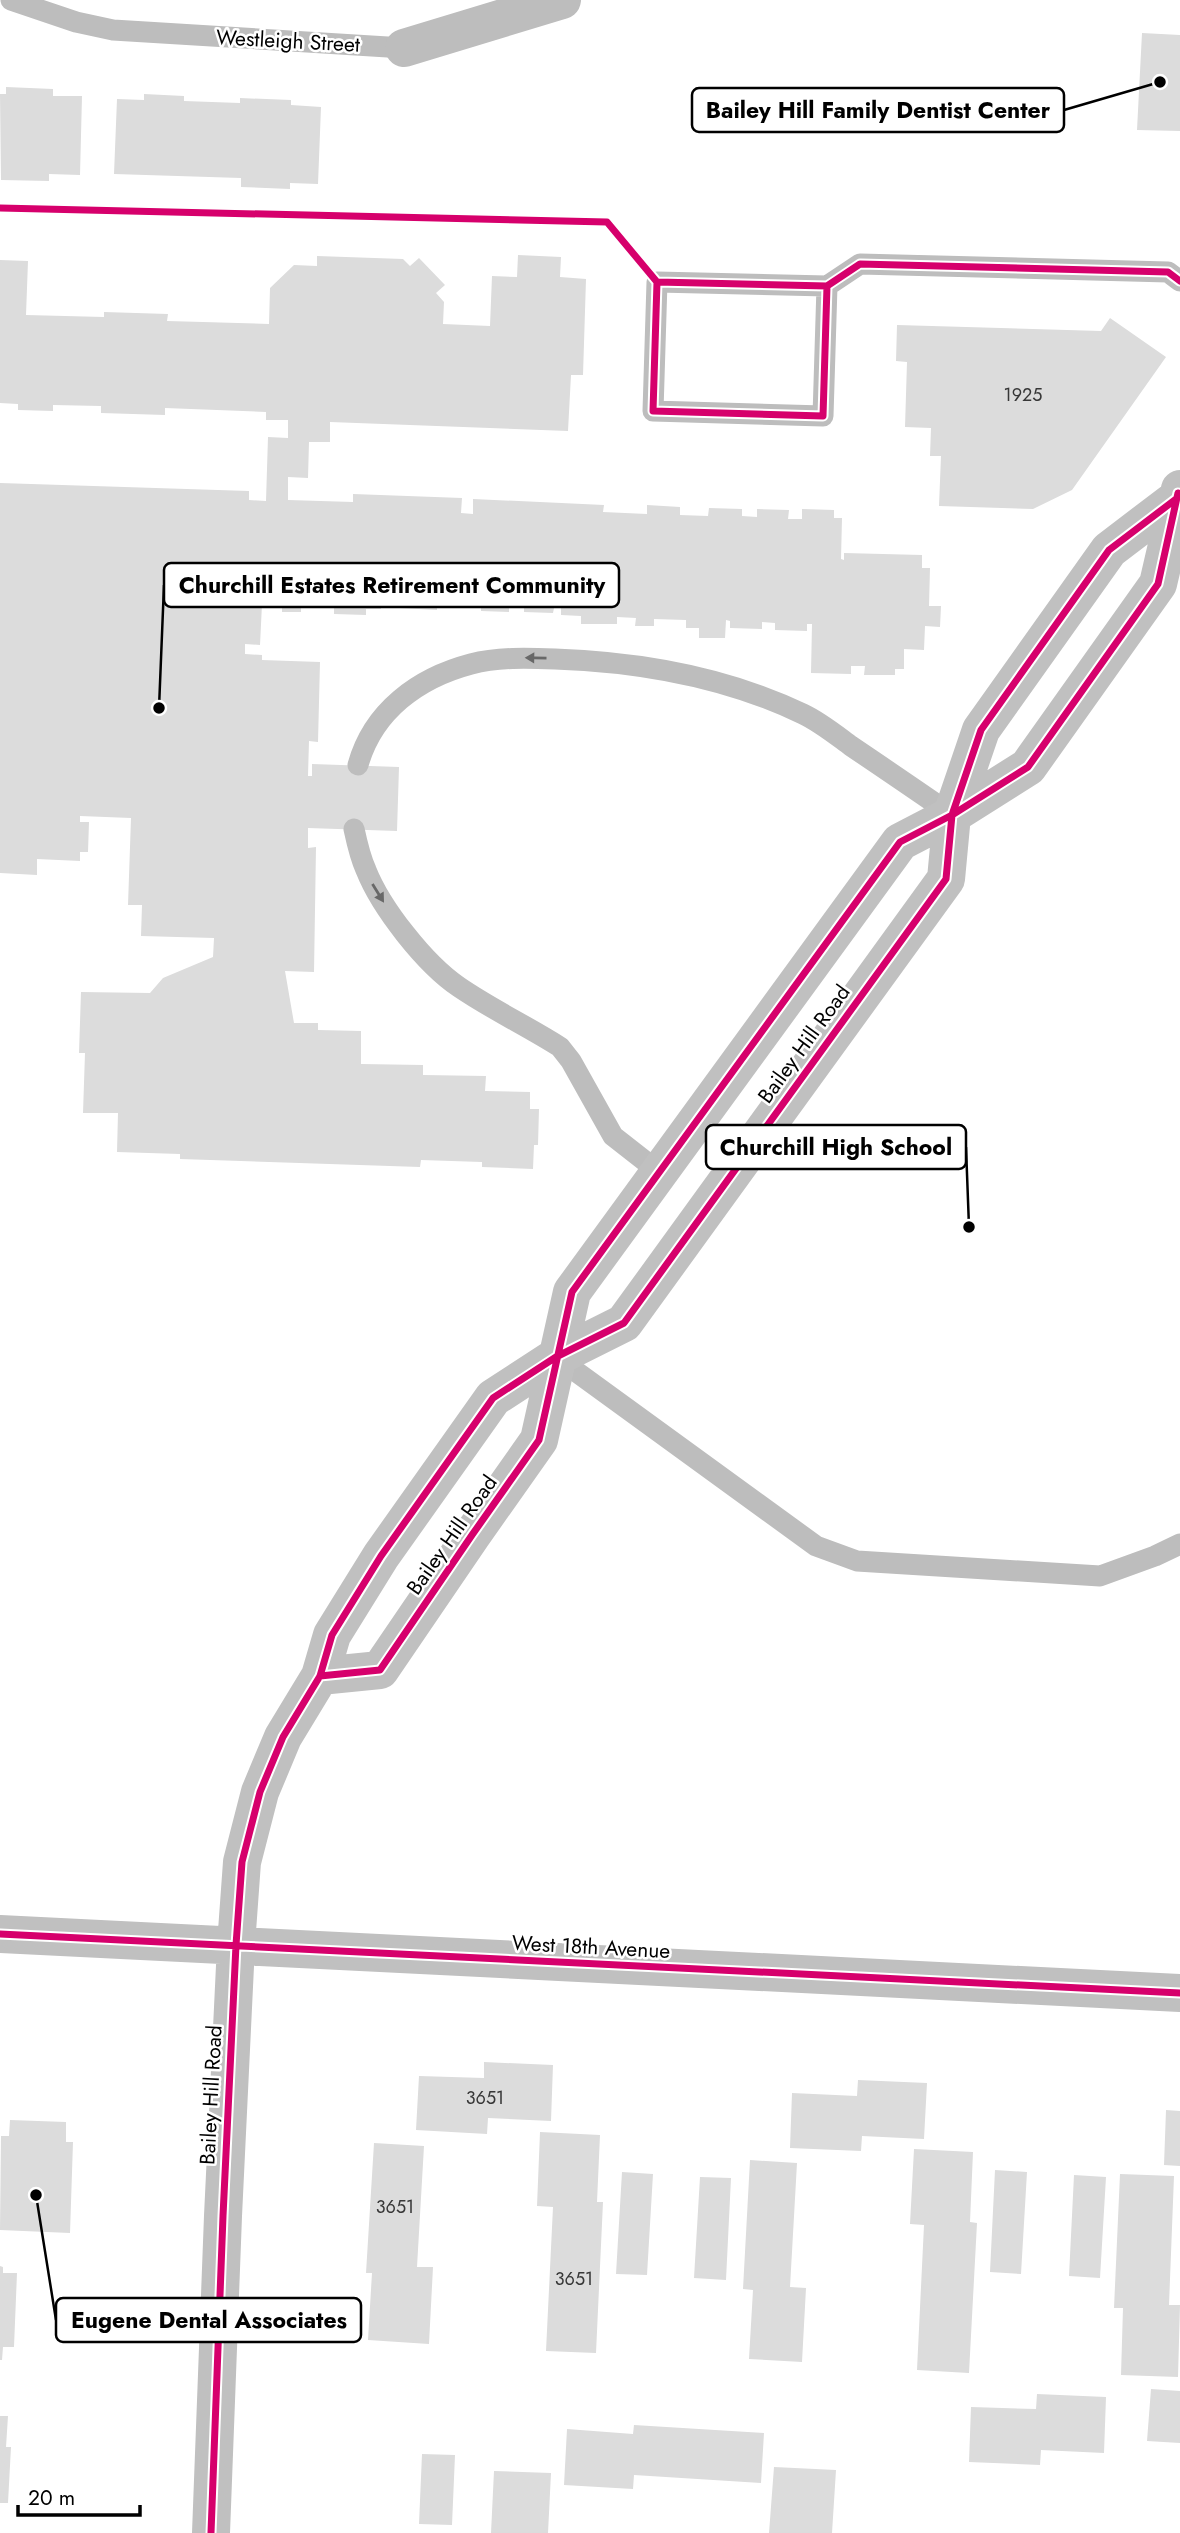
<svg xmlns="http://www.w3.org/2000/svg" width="1180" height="2533" font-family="Jost,sans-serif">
	<rect width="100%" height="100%" fill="#fff"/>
	<path fill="#dcdcdc" d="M 1142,33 L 1180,35 L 1180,131 L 1137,130 Z
		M 6,87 L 53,89 L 53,96 L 82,96 L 80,175 L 49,174 L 49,181 L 1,180 L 0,94 L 6,94 Z
		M 144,94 L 184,96 L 184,101 L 240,103 L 240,98 L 291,100 L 291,105 L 321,107 L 318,184 L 290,183 L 290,189 L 241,187 L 241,178 L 114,174 L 117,99 L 144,100 Z
		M 518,255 L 561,257 L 560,277 L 586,279 L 583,375 L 571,375 L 568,431 L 330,422 L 330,442 L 309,442 L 308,478 L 288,477 L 288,500 L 353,502 L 353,494 L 462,498 L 461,513 L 473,514 L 473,499 L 604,505 L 603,512 L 647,514 L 647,505 L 680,507 L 680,515 L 708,516 L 709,508 L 742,509 L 742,516 L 757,517 L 757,509 L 789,510 L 788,519 L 802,519 L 802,509 L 834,510 L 834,518 L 842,518 L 841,559 L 844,560 L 844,553 L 922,555 L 922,568 L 930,568 L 929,606 L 941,606 L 940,627 L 925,626 L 924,650 L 904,649 L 904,669 L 895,669 L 895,675 L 864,675 L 865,666 L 851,666 L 851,674 L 811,673 L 812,624 L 807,624 L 807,631 L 775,630 L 775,623 L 762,622 L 762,629 L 730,628 L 730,621 L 726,620 L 725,638 L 699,638 L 699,628 L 686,628 L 686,620 L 654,619 L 654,626 L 635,626 L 636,618 L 617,617 L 617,624 L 581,624 L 581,616 L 561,615 L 561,608 L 554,608 L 553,613 L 524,612 L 524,606 L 509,605 L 509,612 L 481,611 L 481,605 L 437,604 L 437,610 L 400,608 L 400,602 L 381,601 L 381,609 L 366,609 L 366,615 L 334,614 L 334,607 L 301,606 L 301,612 L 282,612 L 282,604 L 262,604 L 260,645 L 245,644 L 245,654 L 262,655 L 262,660 L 320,662 L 318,742 L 309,741 L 308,776 L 312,776 L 312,764 L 399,767 L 397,831 L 308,828 L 308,848 L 316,847 L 314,972 L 285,971 L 294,1023 L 318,1023 L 318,1030 L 361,1031 L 361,1064 L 423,1065 L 423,1075 L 486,1076 L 485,1091 L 530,1092 L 530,1109 L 539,1109 L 538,1145 L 534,1145 L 533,1169 L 482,1167 L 482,1162 L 421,1160 L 420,1167 L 180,1159 L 180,1154 L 117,1152 L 118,1113 L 83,1113 L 85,1053 L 79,1053 L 81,992 L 150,993 L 163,978 L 213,957 L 214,938 L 141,936 L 142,905 L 128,905 L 131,818 L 80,816 L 80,822 L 89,822 L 88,852 L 80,852 L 80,861 L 37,859 L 37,875 L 0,873 L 0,483 L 249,491 L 249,500 L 266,501 L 268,437 L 288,438 L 288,420 L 266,420 L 266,412 L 165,408 L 165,415 L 101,413 L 101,406 L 53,405 L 53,411 L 18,410 L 18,404 L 0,403 L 0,260 L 28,261 L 26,315 L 104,317 L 104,312 L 168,314 L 167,321 L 269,324 L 270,288 L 294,265 L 317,266 L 317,256 L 403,259 L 410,266 L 419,258 L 445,285 L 436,293 L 444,302 L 443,324 L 490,326 L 492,276 L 517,277 Z
		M 1110,318 L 1166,357 L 1072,490 L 1033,509 L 939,506 L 941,456 L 930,456 L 931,428 L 905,427 L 907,362 L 896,361 L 897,325 L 1101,331 Z
		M 484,2062 L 553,2065 L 551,2121 L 488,2118 L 487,2134 L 416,2130 L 419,2076 L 484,2078 Z
		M 858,2080 L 927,2083 L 924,2139 L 862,2136 L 861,2151 L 790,2148 L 792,2093 L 857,2096 Z
		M 1166,2110 L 1180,2111 L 1180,2166 L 1164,2165 Z
		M 10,2120 L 66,2122 L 66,2142 L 73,2142 L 70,2233 L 0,2230 L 1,2136 L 9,2136 Z
		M 540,2132 L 600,2135 L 597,2202 L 603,2202 L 596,2353 L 546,2351 L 553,2207 L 537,2206 Z
		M 374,2143 L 424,2146 L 417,2267 L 433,2267 L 429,2344 L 368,2340 L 372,2273 L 366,2273 Z
		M 914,2149 L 973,2152 L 970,2222 L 977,2223 L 969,2373 L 917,2370 L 924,2225 L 910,2224 Z
		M 750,2160 L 797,2163 L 790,2287 L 806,2288 L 802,2362 L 749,2359 L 753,2290 L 743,2289 Z
		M 995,2170 L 1027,2172 L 1021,2274 L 990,2272 Z
		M 622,2172 L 653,2174 L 647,2275 L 616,2274 Z
		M 1120,2174 L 1174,2176 L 1169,2305 L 1180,2305 L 1178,2377 L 1121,2375 L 1123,2308 L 1114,2308 Z
		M 1074,2175 L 1106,2177 L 1100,2278 L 1069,2276 Z
		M 700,2177 L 731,2178 L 726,2280 L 694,2278 Z
		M 0,2266 L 3,2267 L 3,2273 L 17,2273 L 14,2347 L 3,2347 L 2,2360 L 0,2360 Z
		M 1151,2389 L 1180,2391 L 1180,2443 L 1147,2441 Z
		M 1037,2394 L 1106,2397 L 1104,2453 L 1041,2450 L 1040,2465 L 969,2462 L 971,2407 L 1036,2409 Z
		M 0,2416 L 8,2416 L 6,2447 L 11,2447 L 8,2503 L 0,2503 Z
		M 634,2425 L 764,2433 L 761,2483 L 634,2475 L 633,2489 L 564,2485 L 567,2429 L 633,2434 Z
		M 422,2454 L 455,2455 L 452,2525 L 419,2524 Z
		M 774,2467 L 836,2470 L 832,2533 L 769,2533 Z
		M 494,2471 L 551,2473 L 548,2533 L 491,2533 Z"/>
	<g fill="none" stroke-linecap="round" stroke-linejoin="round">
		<path stroke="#bdbdbd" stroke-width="21" d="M 11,0 L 76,22 L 113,30 L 404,48
			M 827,286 L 823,416 L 653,411 L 657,282 L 827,286 L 860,264 L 1168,272 L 1180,281
			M 358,765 C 373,711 418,678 471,664 C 498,657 527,658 555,659 C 640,662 726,677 803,714 C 820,722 836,735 851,746 C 885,769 919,792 952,815
			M 354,829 C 357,843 360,857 366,870 C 381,908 425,964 459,987 C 491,1009 527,1026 560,1047 L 571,1061 L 613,1136 L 659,1172
			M 556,1357 L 816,1546 L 857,1561 L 1100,1576 L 1155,1556 L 1180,1544"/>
		<path stroke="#bdbdbd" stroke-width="38" d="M 404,48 L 562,0"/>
		<path stroke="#c0c0c0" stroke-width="38" d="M 320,1676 L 380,1670 L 472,1535 L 539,1440 L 572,1292 L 900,842 L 952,815 L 1028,767 L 1158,584 L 1180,489
			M 0,1934 L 1180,1993
			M 211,2533 L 223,2216 L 236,1945 L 242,1862 L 260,1792 L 283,1737 L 320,1676 L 332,1635 L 381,1556 L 493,1398 L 556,1357 L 624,1323 L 946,879 L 952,815 L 981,730 L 1109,550 L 1180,496"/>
		<g stroke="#fff" stroke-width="11">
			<path id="cycleway" d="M 0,208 L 607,222 L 657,282
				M 827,286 L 823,416 L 653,411 L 657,282 L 827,286 L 860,264 L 1168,272 L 1180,281
				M 320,1676 L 380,1670 L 472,1535 L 539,1440 L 572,1292 L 900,842 L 952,815 L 1028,767 L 1158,584 L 1178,493
				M 0,1934 L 1180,1993
				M 211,2533 L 223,2216 L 236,1945 L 242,1862 L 260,1792 L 283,1737 L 320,1676 L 332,1635 L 381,1556 L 493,1398 L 556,1357 L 624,1323 L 946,879 L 952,815 L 981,730 L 1109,550 L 1180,496"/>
		</g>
		<use href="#cycleway" stroke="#d6006c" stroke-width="7"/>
	</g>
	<defs><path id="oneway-solid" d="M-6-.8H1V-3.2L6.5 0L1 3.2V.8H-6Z" transform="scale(1.75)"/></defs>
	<g fill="#686868">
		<use href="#oneway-solid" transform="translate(536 658) rotate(-179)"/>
		<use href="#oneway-solid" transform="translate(378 893) rotate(58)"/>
	</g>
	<g text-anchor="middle" stroke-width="5" stroke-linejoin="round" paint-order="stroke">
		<g font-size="18" fill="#373737">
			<text x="1023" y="401">1925</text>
			<text x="485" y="2104">3651</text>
			<text x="395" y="2213">3651</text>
			<text x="574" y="2285">3651</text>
		</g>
		<g font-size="21" fill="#000" stroke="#fff">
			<text transform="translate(288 41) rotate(3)" y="7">Westleigh Street</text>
			<text transform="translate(804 1044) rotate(-54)" y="7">Bailey Hill Road</text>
			<text transform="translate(452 1535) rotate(-55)" y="7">Bailey Hill Road</text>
			<text transform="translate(591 1947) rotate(3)" y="7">West 18th Avenue</text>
			<text transform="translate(211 2095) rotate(-87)" y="7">Bailey Hill Road</text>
		</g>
	</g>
	<path fill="none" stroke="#000" stroke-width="2.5" d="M1160 82L1064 110M159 708L164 585M969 1227L966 1147M36 2195L56 2320"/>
	<g fill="#000" stroke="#fff" stroke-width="2.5">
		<circle cx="1160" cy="82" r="7"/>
		<circle cx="159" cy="708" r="7"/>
		<circle cx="969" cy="1227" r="7"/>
		<circle cx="36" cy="2195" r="7"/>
	</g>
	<g fill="#fff" stroke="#000" stroke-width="2.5">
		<rect x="692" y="88" width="372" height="44" rx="7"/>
		<rect x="164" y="563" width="455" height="44" rx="7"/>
		<rect x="706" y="1125" width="260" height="44" rx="7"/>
		<rect x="56" y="2298" width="305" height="44" rx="7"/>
	</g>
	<g font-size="23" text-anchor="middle" font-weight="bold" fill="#000">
		<text x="878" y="118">Bailey Hill Family Dentist Center</text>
		<text x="392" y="593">Churchill Estates Retirement Community</text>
		<text x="836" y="1155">Churchill High School</text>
		<text x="209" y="2328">Eugene Dental Associates</text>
	</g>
	<path d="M18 2505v10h122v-10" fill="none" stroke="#000000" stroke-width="3.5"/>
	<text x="28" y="2505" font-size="21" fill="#000000" stroke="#ffffff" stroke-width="5" paint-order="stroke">20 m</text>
</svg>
